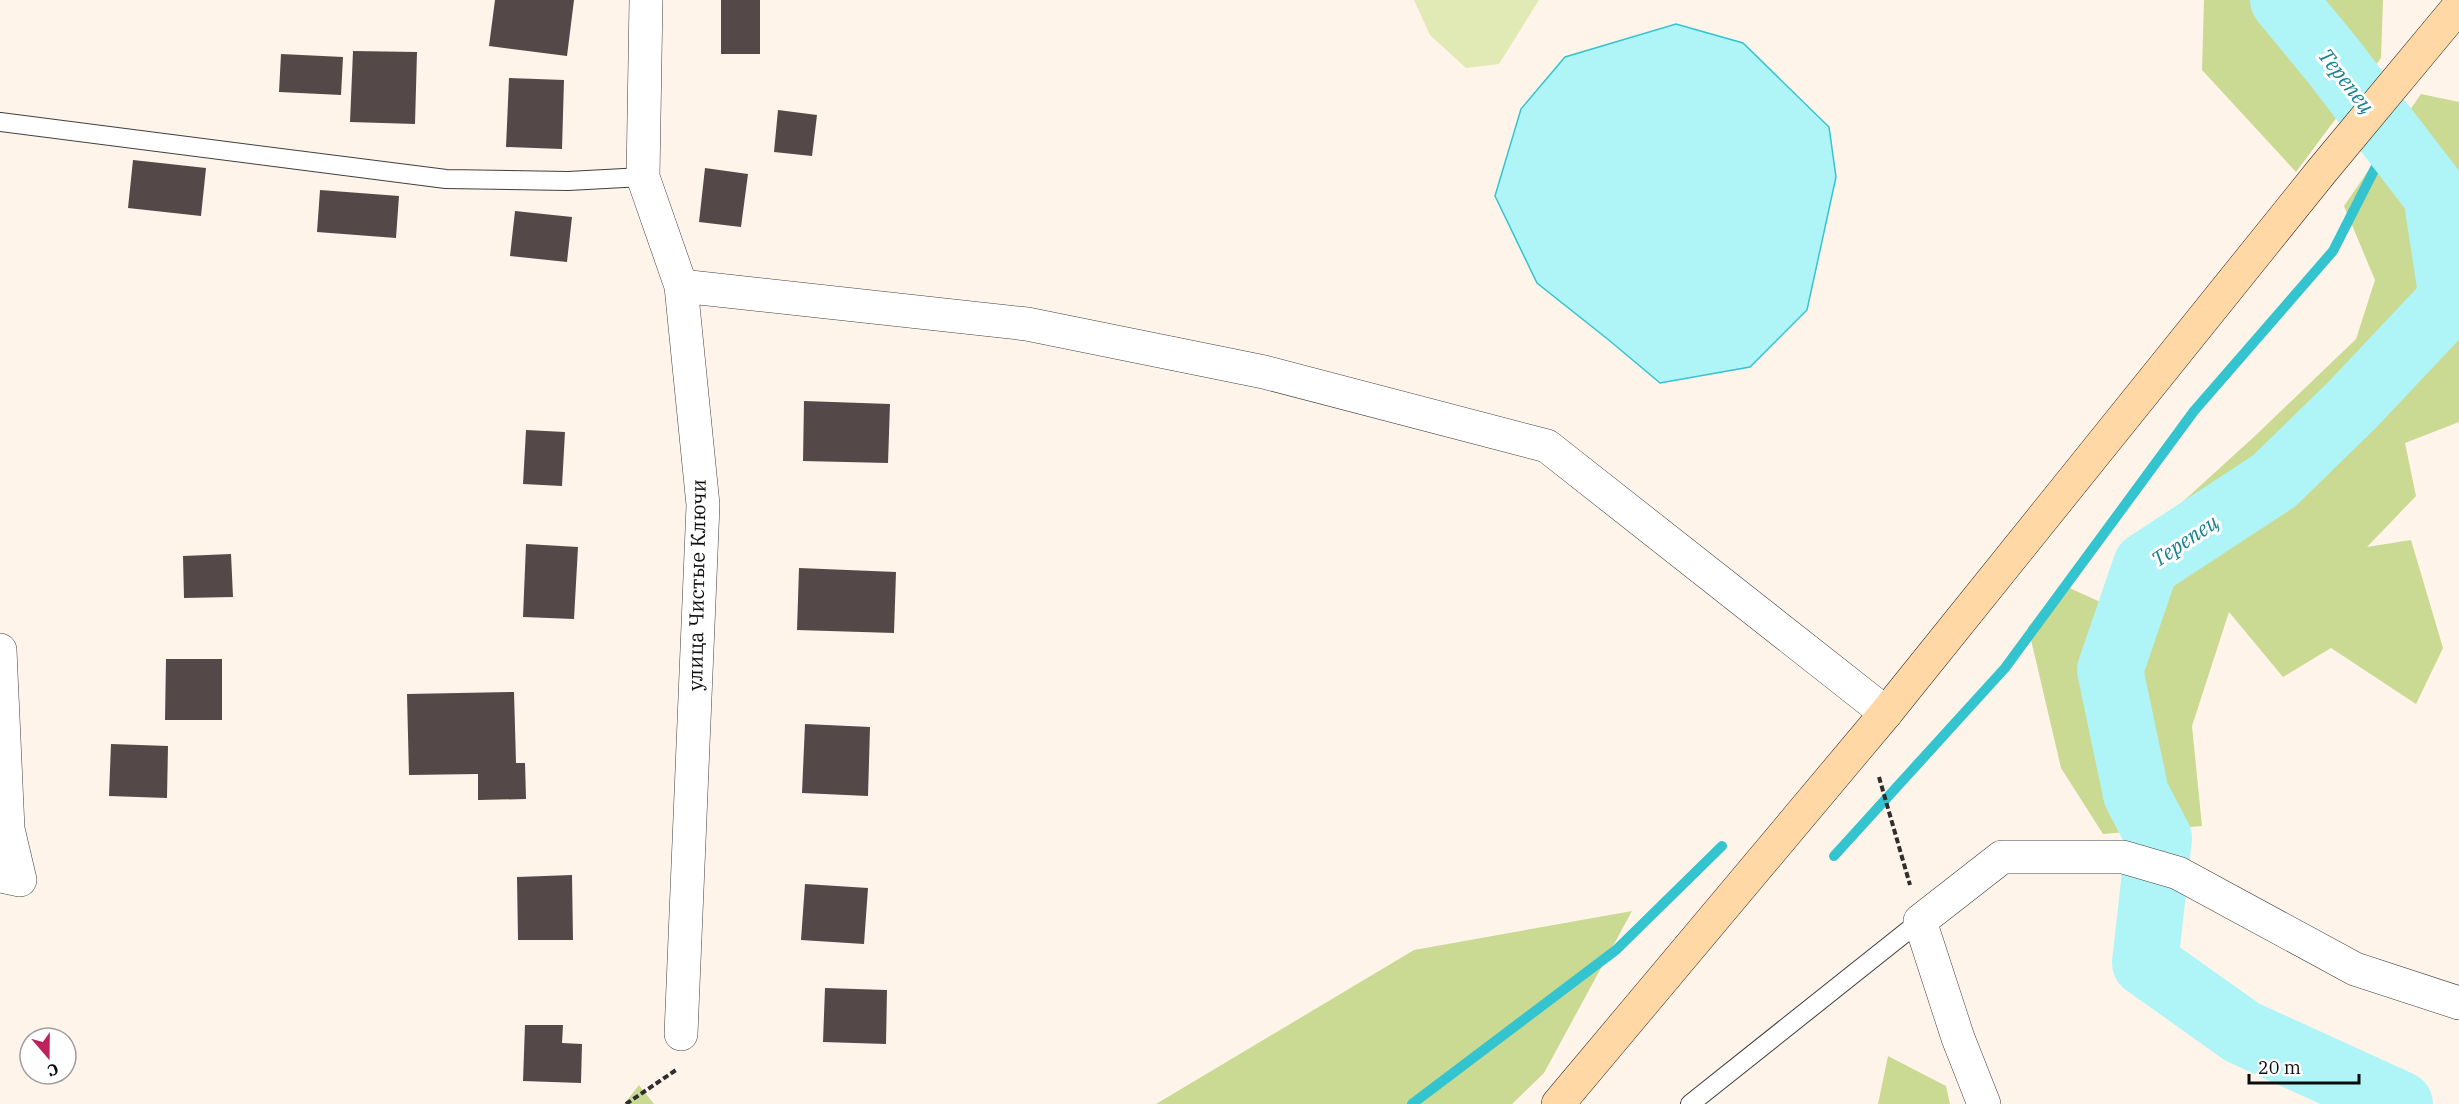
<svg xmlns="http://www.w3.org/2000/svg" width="2459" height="1104" font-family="'IBM Plex Serif',serif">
	<rect width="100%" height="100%" fill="#fff4ea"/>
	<path fill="#e1e9b4" d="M 1414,0 L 1539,0 L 1499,64 L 1466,68 L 1430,35 Z"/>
	<path fill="#cada93" d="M 2204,0 L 2383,0 L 2381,58 L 2296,172 L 2202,70 Z
		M 2421,94 L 2459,102 L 2459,422 L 2405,443 L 2416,496 L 2367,547 L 2411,540 L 2443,648 L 2416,704 L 2331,648 L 2283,677 L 2229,612 L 2192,726 L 2202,826 L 2103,834 L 2061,768 L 2028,627 L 2065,586 L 2107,605 L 2133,547 L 2256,435 L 2356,339 L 2375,280 L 2344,206 Z
		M 1632,911 L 1544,1073 L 1512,1104 L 1156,1104 L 1414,950 Z
		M 1888,1056 L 1946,1086 L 1950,1104 L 1878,1104 Z
		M 639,1085 L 654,1104 L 624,1104 Z"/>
	<path fill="#aff4f7" stroke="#34c4cf" stroke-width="1.5" d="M 1676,24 L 1743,43 L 1829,127 L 1836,177 L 1807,310 L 1750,367 L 1660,383 L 1610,341 L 1537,283 L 1495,196 L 1521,109 L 1565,57 Z"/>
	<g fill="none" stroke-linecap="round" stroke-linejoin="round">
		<path stroke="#34c4cf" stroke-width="10" d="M 1834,856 L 2005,668 L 2194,411 L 2333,251 L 2391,137
			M 1412,1104 L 1616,950 L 1722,846"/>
		<path stroke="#aff4f7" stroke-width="66" d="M 2283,0 L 2334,62 L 2436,195 L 2452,299 L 2353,404 L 2274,481 L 2146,565 L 2110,670 L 2136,794 L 2159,838 L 2145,963 L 2242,1032 L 2400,1104"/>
	</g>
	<path fill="#544948" d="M 495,0 L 574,0 L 567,56 L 489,46 Z
		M 721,0 L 760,0 L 760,54 L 721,54 Z
		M 353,51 L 417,52 L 415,124 L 350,122 Z
		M 281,54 L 343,57 L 341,95 L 279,92 Z
		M 509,78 L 564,80 L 562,149 L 506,147 Z
		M 778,110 L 817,115 L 812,156 L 774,152 Z
		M 133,160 L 206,168 L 201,216 L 128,208 Z
		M 705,168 L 748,174 L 741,227 L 699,222 Z
		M 320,190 L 399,196 L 396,238 L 317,232 Z
		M 515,211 L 572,217 L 567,262 L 510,256 Z
		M 804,401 L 890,404 L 888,463 L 803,461 Z
		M 526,430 L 565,432 L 562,486 L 523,484 Z
		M 526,544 L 578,547 L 574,619 L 523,617 Z
		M 231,554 L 233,597 L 184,598 L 183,556 Z
		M 799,568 L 896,572 L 894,633 L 797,630 Z
		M 166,659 L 222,659 L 222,720 L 165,720 Z
		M 514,692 L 516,763 L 525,763 L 526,799 L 478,800 L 478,774 L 409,775 L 407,694 Z
		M 805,724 L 870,727 L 868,796 L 802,793 Z
		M 111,744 L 168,746 L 167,798 L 109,796 Z
		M 572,875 L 573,940 L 518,940 L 517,877 Z
		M 805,884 L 868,888 L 864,944 L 801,940 Z
		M 825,988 L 887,990 L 886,1044 L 823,1042 Z
		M 525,1025 L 563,1025 L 562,1043 L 582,1044 L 581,1083 L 523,1081 Z"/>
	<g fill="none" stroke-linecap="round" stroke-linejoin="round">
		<g stroke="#3f3f3f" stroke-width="20">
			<path id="lane" d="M 0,122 L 446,179 L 568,181 L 643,177
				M 1690,1104 L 1920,921"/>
		</g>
		<g stroke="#3f3f3f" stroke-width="34">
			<path id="street" d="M 646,0 L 643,177 L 681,286 L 703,505 L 681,1034
				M 681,286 L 1027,324 L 1264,372 L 1547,446 L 1886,713
				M 0,650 L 8,829 L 20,880 L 0,876
				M 1984,1104 L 1958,1038 L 1920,921 L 2002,857 L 2123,857 L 2178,873 L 2355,969 L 2459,1003"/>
		</g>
		<g stroke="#2e2e2e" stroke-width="34">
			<path id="secondary" d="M 1558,1104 L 1886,713 L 2321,172 L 2459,6"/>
		</g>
		<path stroke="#2e2e2e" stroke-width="4" stroke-dasharray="6 3" stroke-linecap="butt" d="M 1879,777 L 1910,885
			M 626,1104 L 676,1070"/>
		<use href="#lane" stroke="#fff" stroke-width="18"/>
		<use href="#street" stroke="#fff" stroke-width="33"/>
		<use href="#secondary" stroke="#ffd8a5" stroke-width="33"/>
	</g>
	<g text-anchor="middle" stroke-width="6" stroke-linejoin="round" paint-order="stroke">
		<g font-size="20" fill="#0c0c0c" stroke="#fff">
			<text transform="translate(697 585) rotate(-89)" y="7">улица Чистые Ключи</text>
		</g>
		<g font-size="21" font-style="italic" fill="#148291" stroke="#fff">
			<text transform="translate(2346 81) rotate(52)" y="7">Терепец</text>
			<text transform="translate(2185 541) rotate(-34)" y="7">Терепец</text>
		</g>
	</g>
	<g transform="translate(48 1056) rotate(160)"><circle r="28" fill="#ffffff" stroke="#9e9e9e" stroke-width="1.5"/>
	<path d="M0-4.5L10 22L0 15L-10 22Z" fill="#bd225c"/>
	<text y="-9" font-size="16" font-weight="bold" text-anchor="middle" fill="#0c0c0c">С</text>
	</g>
	<path d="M2249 1074v9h110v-9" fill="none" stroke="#0c0c0c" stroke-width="3"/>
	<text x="2258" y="1074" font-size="18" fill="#0c0c0c" stroke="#ffffff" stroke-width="4.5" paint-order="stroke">20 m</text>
</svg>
